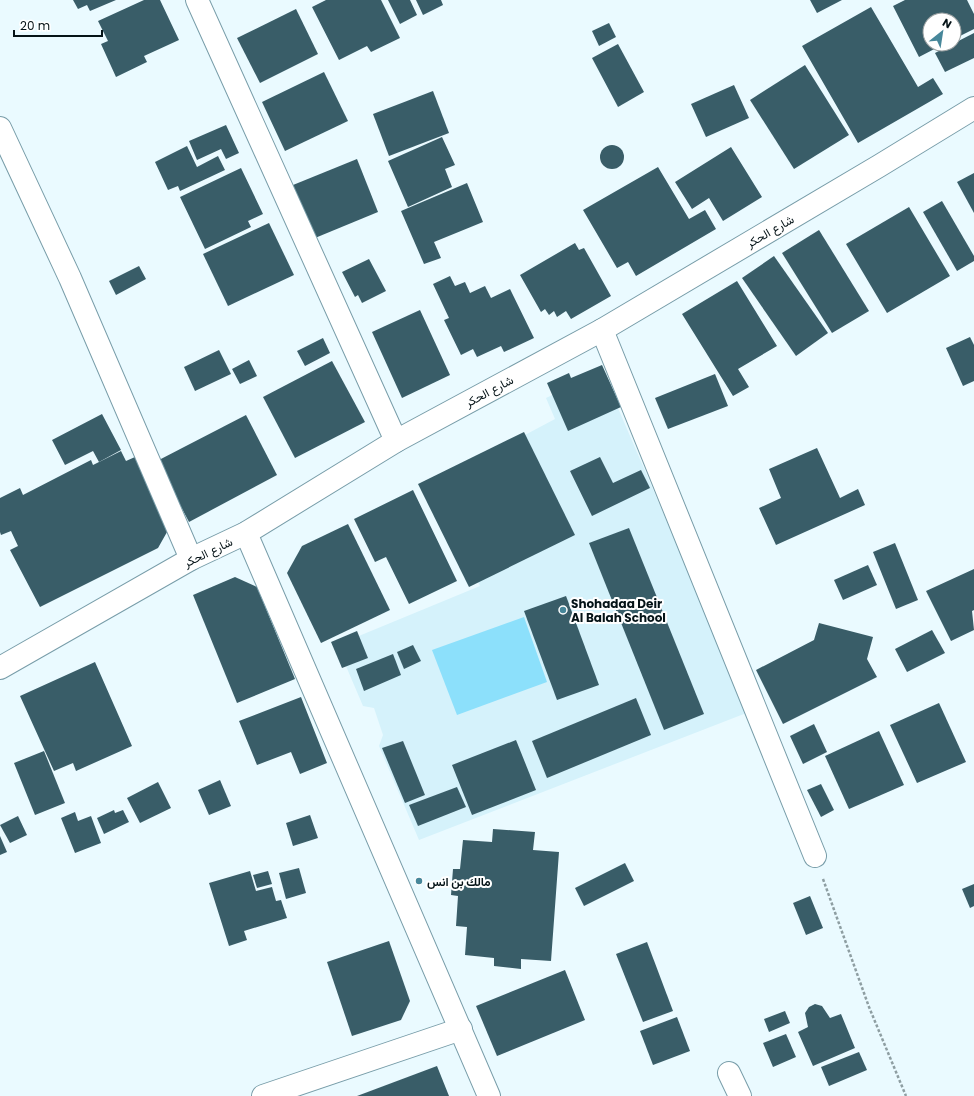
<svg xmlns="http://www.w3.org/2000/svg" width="974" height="1096" viewBox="0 0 974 1096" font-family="Poppins,Vazirmatn,sans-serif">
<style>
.built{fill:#d5f2fb}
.park{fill:#8ce0fb}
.building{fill:#395d68}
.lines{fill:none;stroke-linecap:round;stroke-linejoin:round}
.minor-casing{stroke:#789da9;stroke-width:24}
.path{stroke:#8e9ea2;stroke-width:2.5;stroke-dasharray:3 2;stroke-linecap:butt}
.minor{stroke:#fff;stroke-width:22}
.poi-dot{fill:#47879a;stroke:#fff;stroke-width:1.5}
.labels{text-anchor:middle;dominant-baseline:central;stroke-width:4;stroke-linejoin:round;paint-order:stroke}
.street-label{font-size:12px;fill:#051317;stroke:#fff}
.poi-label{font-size:12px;font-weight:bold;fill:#051317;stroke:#fff;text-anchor:start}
</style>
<rect width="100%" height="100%" fill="#eafaff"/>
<!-- built -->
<polygon class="built" points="602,371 749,712 419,840 379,746 383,735 374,708 363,706 337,645 480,586 433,484 555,419 546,398"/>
<!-- park -->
<polygon class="park" points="524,617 547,682 457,715 432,650"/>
<!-- building -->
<g class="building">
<polygon points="73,0 116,0 90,11 87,5 78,9"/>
<polygon points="144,0 160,0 179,40 144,56 147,62 116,77 101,44 108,41 98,21"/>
<polygon points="326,0 381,0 400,38 371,52 367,46 339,60 312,7"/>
<polygon points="388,0 410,0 417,15 400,24"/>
<polygon points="416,0 441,0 443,5 423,15"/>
<polygon points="810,0 842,0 817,13"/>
<polygon points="905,0 967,0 974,14 974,29 954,39 954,20 930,20 930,44 944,44 919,57 893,6"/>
<polygon points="871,7 918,87 933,78 943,94 858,143 802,46"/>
<polygon points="296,9 318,54 260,83 237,38"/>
<polygon points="609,23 616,37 599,46 592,31"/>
<polygon points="974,33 974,58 945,72 935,53"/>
<polygon points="618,44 644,92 618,107 592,58"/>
<polygon points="805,65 849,135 794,169 750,100"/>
<polygon points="324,72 348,121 285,151 262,102"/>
<polygon points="734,85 749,118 706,137 691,104"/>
<polygon points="433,91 449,133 389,156 373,114"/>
<polygon points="226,125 239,153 226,159 221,149 197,160 189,141"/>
<polygon points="442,137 455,165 445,169 452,187 408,207 388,161"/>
<circle cx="612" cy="157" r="12"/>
<polygon points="187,146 197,167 218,156 225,170 180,191 178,186 168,190 155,162"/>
<polygon points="731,147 762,197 723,221 709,198 692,209 675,182"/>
<polygon points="357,159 378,212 315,238 293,185"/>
<polygon points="658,167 689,219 705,210 716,229 636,276 628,262 617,268 583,210"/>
<polygon points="241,168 263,214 248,221 251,227 205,249 180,197"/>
<polygon points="974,173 974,213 957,182"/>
<polygon points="467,183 483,222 434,242 441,258 424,264 401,211"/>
<polygon points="942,201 974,256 974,261 957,271 923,212"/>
<polygon points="909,207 950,276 887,313 846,244"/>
<polygon points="269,223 294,275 228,306 203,254"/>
<polygon points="819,230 869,311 832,333 782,253"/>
<polygon points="575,243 579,250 584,248 611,296 571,319 566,311 557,317 554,311 549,315 545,309 541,312 520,275"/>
<polygon points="774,256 828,333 796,356 742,278"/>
<polygon points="369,259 386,291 362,303 358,295 355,297 342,272"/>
<polygon points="139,266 146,279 116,295 109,281"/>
<polygon points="450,276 455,286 465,282 470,293 485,286 491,298 510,289 534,338 504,352 501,346 477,357 473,349 461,355 444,320 449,318 433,284"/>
<polygon points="737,281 777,346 738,369 749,387 733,396 682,314"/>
<polygon points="420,310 450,375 402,398 372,332"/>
<polygon points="970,337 974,345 974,381 963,386 946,348"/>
<polygon points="323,338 330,353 305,366 297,351"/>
<polygon points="219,350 231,374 195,391 184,367"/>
<polygon points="249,360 257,376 240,384 232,369"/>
<polygon points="332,361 365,422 295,458 263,397"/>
<polygon points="602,365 621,407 568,431 547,383 569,373 571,378"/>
<polygon points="715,374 728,406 668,429 655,398"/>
<polygon points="102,414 121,450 99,462 93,451 65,465 52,440"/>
<polygon points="246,415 277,475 189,522 157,461"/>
<polygon points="524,432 575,535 469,587 418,484"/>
<polygon points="817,448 840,498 858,489 865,505 776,545 759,508 781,498 769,469"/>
<polygon points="121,451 126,461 135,457 171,525 158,548 40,607 10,550 18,546 11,531 1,535 0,532 0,498 20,488 23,495 91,460 93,465"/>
<polygon points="600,457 613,483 641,470 650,488 592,516 570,471"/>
<polygon points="413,490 457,581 409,604 386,557 375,562 354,519"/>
<polygon points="348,524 390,610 321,643 287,573 302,546"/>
<polygon points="629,528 704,714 664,730 589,543"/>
<polygon points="895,543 918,600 896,609 873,552"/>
<polygon points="868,565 877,585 843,600 834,580"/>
<polygon points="974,569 974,610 972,611 974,630 951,641 926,591"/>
<polygon points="235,577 257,587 295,679 237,703 193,595"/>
<polygon points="566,596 599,685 557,700 524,611"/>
<polygon points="819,623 873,637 867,659 877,677 783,724 756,670 814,640"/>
<polygon points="932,630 945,653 907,672 895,649"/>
<polygon points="357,631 368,658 342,668 331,642"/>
<polygon points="413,645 421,661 404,669 397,652"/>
<polygon points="393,654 401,675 364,691 356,669"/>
<polygon points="95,662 132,746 76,771 73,763 54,771 20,696"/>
<polygon points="301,697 327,763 300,774 291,752 257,765 239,721"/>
<polygon points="636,698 651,735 547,778 532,741"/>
<polygon points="939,703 966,762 917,783 890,725"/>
<polygon points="814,724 827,752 803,764 790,736"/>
<polygon points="879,731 904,785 849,809 825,756"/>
<polygon points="516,740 536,790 472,815 452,765"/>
<polygon points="403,741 425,795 405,803 382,748"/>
<polygon points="44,751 65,803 35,815 14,763"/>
<polygon points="220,780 231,806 209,815 198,790"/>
<polygon points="158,782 171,808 140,823 127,798"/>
<polygon points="821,784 834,810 821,817 807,790"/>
<polygon points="457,787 466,807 418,826 409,805"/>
<polygon points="114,810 115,813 123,810 129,822 104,834 97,818"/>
<polygon points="75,812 78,821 91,816 101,843 75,853 61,818"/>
<polygon points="310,815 318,838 293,846 286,823"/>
<polygon points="18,816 27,835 10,843 0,825"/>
<polygon points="493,829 535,832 533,850 559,852 551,961 521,959 521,969 494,966 494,958 465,955 467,927 456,926 458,896 451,895 453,869 460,869 463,840 492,842"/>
<polygon points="0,836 7,852 0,855"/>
<polygon points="625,863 634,881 584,906 575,888"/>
<polygon points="299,868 306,893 286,899 279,873"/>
<polygon points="250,871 256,891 272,887 276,901 281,900 287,918 244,931 247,940 229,946 209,883"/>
<polygon points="268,871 272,884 257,888 253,875"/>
<polygon points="974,884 974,906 970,908 962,889"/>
<polygon points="810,896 823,928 806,935 793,903"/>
<polygon points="389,941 410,1001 401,1020 352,1036 327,962"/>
<polygon points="647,942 673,1011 643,1022 616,954"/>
<polygon points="565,970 585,1020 497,1056 476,1006"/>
<polygon points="815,1004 822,1006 830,1018 841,1014 855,1048 813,1066 798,1032 808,1027 805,1013 809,1007"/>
<polygon points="785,1011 790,1023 769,1032 764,1019"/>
<polygon points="677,1017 690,1051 653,1065 640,1031"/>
<polygon points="786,1034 796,1057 773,1067 763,1043"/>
<polygon points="859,1052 867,1070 829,1086 821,1067"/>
<polygon points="437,1066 449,1096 357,1096"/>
</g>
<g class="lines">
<!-- minor casing -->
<g class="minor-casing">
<g id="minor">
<polyline points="197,0 396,441"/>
<polyline points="0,128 70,278 191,559"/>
<polyline points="602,330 815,856"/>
<polyline points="246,533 489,1096"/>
<polyline points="0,668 191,559 246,533 396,441 602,330 879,166 974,108"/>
<polyline points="729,1073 740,1096"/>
<polyline points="263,1096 461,1029"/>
</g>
</g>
<!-- path -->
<polyline class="path" points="823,879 869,1007 906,1096"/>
<!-- minor -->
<use href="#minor" class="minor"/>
</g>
<!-- markers -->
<g class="poi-dot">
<circle cx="563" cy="610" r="4"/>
<circle cx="419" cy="881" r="4"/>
</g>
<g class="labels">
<!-- street labels -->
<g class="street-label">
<text transform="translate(770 231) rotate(-30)">شارع الحكر</text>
<text transform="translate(489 391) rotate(-28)">شارع الحكر</text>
<text transform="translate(208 552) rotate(-26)">شارع الحكر</text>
</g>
<!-- poi labels -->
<g class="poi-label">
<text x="571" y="603">Shohadaa Deir<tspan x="571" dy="14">Al Balah School</tspan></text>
<text x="427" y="881">مالك بن انس</text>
</g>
</g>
<!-- north arrow -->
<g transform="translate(942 32) rotate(30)"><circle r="19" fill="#ffffff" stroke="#9ba1a2"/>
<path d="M0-3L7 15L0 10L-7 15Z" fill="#47879a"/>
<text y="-6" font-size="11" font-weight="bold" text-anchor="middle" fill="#051317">N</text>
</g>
<!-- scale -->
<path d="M14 30v6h88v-6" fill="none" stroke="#051317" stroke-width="2"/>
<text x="20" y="30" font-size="12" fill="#051317" stroke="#ffffff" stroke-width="3" paint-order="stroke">20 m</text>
</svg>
